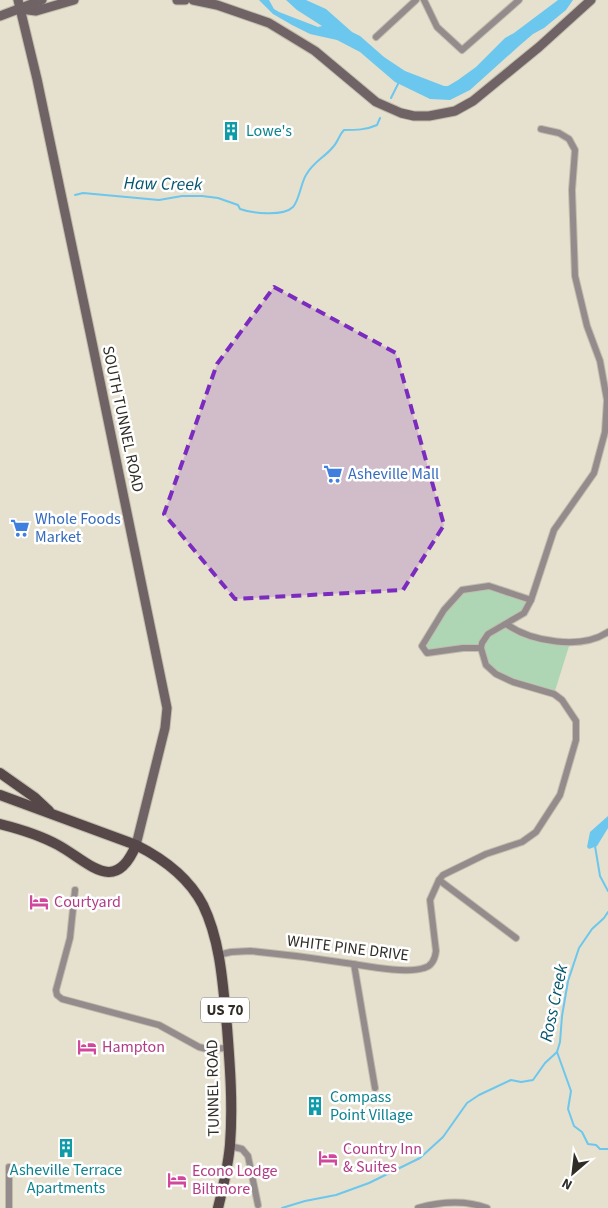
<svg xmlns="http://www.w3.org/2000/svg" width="608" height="1208" viewBox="0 0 608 1208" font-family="'Source Sans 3',sans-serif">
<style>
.green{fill:#aed6b5}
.water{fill:#6bc7ed}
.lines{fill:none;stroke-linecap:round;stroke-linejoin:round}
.stream{stroke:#6bc7ed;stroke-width:2}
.street-casing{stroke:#c1bcac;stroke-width:8}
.secondary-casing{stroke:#c1bcac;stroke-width:11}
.primary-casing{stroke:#c1bcac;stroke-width:12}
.street{stroke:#948b8c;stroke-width:6}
.secondary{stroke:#706365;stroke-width:9}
.primary{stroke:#564749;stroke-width:10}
.marked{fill:#7b2cbf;fill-opacity:0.2;stroke:#7b2cbf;stroke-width:4;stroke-dasharray:10 6;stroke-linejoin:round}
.labels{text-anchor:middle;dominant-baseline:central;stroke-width:5;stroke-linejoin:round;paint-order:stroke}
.shield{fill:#fff;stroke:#6d6c67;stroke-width:1}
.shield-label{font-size:15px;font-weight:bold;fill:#2f2d26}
.culture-label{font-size:16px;fill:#0d838f;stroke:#fff;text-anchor:start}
.street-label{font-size:16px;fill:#2f2d26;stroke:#fff}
.shop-label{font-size:16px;fill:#366cbe;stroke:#fff;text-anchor:start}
.hotel-label{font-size:16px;fill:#b23c85;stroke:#fff;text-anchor:start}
.water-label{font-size:18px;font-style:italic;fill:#05556f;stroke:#fff}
</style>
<rect width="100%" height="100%" fill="#e6e0ce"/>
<!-- green -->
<polygon class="green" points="489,586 531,600 524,613 507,624 531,636 570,643 554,694 513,682 486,665 481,648 427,653 422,646 462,590"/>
<!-- water -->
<g class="water">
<polygon points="259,0 269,0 274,9 279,12 318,27 322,26 297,10 286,0 306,0 326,9 352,32 360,36 384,57 405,71 444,86 448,86 458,80 476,67 505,38 514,33 558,0 573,0 566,10 544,28 533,34 519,46 470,90 450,100 430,99 395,82 360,52 337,40 310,34 292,25 273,14"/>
<polygon points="608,816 608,828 597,846 589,849 587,847 590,832"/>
</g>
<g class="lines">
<!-- stream -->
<g class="stream">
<polyline points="391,98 399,82"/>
<path d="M 75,195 L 83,193 L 159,200 L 182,196 L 202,196 L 218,198 L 238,205 L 240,209 C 251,213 283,217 293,207 C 299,201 301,183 306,175 C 314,161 324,158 333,147 C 338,142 339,135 344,130 C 356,130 366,130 377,125 L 380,118"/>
<polyline points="595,846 600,876 608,891"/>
<polyline points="557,1052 571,1091 568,1109 574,1126 582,1132 588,1144 596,1145 600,1149 608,1149"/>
<polyline points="282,1208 305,1201 336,1195 369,1183 420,1158 443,1137 467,1103 479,1095 511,1080 521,1082 533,1080 545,1063 557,1052 560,1042 562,1016 568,981 579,948 592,929 604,918 608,912"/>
</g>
<!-- street casing -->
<g class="street-casing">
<g id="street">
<polyline points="424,0 437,27 462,50 519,0"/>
<polyline points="376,37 416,0"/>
<path d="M 506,624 C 532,642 581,650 608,632"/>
<polyline points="481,648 463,648 427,653 422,646 444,610 462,590 489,586 531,600"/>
<polyline points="439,880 516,938"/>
<polyline points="75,890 70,938 56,990 57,995 62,999 159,1025 199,1047 207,1049 228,1048"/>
<path d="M 218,955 L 231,952 L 250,951 C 282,954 314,958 346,963 C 366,966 406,974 424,968 C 432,966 435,959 436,951 L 430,900 L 439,880 L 443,875 L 486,854 L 522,842 L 536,832 L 560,795 L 576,740 L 576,721 L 562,700 L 554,694 L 513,682 L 496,674 L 486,665 L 481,648 L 482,643 L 488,634 L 524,613 L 531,600 L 554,530 L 594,473 L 605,432 L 607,400 L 600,361 L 587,326 L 575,276 L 572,190 L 575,150 L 569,139 L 559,133 L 541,129"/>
<polyline points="354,964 375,1088"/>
<polyline points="230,1146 242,1149 248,1156 258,1205"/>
<polyline points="9,1208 9,1167"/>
<path d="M 418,1208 C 440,1202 465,1200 487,1208"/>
</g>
</g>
<!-- secondary casing -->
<g class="secondary-casing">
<g id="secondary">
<polyline points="18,0 37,79 92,342 167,708 165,728 136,845"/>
<polyline points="177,0 185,0"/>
<polyline points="193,0 217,5 269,23 315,51 376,102 401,113 414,116 429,116 455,111 473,101 539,47 591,0"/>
<polyline points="20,9 36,11 74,0"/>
<polyline points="0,16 42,0"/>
</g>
</g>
<!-- primary casing -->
<g class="primary-casing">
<g id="primary">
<polyline points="0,773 34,797 49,811"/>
<path d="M 0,795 L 136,845 C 162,858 189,878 203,905 C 221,942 223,987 227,1027 C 230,1066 233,1105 230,1145 C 228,1166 223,1188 218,1208"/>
<path d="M 0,824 C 20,829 40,835 58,845 C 89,862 115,896 136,845"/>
</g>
</g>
<!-- street -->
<use href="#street" class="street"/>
<!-- secondary -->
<use href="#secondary" class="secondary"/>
<!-- primary -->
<use href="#primary" class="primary"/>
</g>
<!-- marked area -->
<path class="marked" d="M 274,287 L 396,353 L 444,525 L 403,590 L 235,599 L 164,514 L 217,364 Z"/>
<!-- icons -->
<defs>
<g id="building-bare" transform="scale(1.5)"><path d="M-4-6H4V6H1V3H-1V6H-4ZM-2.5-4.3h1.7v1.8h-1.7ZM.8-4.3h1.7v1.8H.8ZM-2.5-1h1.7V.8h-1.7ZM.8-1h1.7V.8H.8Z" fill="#0f9aa8" stroke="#fff" stroke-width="2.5" paint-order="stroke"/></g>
<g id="supermarket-bare" transform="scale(1.5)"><path d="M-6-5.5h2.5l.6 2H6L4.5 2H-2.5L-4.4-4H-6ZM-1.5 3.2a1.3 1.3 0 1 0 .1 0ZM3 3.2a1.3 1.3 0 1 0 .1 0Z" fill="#3f7fe0" stroke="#fff" stroke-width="2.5" paint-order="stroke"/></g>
<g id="hotel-bare" transform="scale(1.5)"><path d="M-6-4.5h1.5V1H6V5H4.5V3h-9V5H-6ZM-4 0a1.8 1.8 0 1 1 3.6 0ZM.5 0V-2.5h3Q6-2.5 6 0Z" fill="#d1479c" stroke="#fff" stroke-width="2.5" paint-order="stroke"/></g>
</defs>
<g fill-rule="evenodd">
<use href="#building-bare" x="231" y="131"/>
<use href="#supermarket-bare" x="333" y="474"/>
<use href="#supermarket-bare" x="20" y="528"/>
<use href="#hotel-bare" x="39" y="902"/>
<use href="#hotel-bare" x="87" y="1047"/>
<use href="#building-bare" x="315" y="1106"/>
<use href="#building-bare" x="66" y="1148"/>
<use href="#hotel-bare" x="328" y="1158"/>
<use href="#hotel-bare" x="177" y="1180"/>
</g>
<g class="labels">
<!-- shield labels -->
<rect class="shield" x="201" y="997.5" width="48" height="25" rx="4"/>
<g class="shield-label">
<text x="225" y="1010">US 70</text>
</g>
<!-- culture labels -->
<g class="culture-label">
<text x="246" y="131">Lowe's</text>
<text x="330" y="1097">Compass<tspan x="330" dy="18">Point Village</tspan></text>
<text x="66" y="1170" text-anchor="middle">Asheville Terrace<tspan x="66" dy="18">Apartments</tspan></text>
</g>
<!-- street labels -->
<g class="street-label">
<text transform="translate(123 419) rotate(78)">SOUTH TUNNEL ROAD</text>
<text transform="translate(348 948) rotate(7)">WHITE PINE DRIVE</text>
<text transform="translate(213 1088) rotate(-91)">TUNNEL ROAD</text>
</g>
<!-- shop labels -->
<g class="shop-label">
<text x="348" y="474">Asheville Mall</text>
<text x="35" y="519">Whole Foods<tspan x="35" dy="18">Market</tspan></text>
</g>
<!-- hotel labels -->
<g class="hotel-label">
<text x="54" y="902">Courtyard</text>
<text x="102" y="1047">Hampton</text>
<text x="343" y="1149">Country Inn<tspan x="343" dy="18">&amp; Suites</tspan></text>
<text x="192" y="1171">Econo Lodge<tspan x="192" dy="18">Biltmore</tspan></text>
</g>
<!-- water labels -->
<g class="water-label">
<text transform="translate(163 184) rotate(1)">Haw Creek</text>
<text transform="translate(554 1003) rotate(-78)">Ross Creek</text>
</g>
</g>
<!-- north arrow -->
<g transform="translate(573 1173) rotate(208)" stroke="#ffffff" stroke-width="4" paint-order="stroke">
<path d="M0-4L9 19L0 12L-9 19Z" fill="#2f2d26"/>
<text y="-8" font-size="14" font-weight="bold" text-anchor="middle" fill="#2f2d26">N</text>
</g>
</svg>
